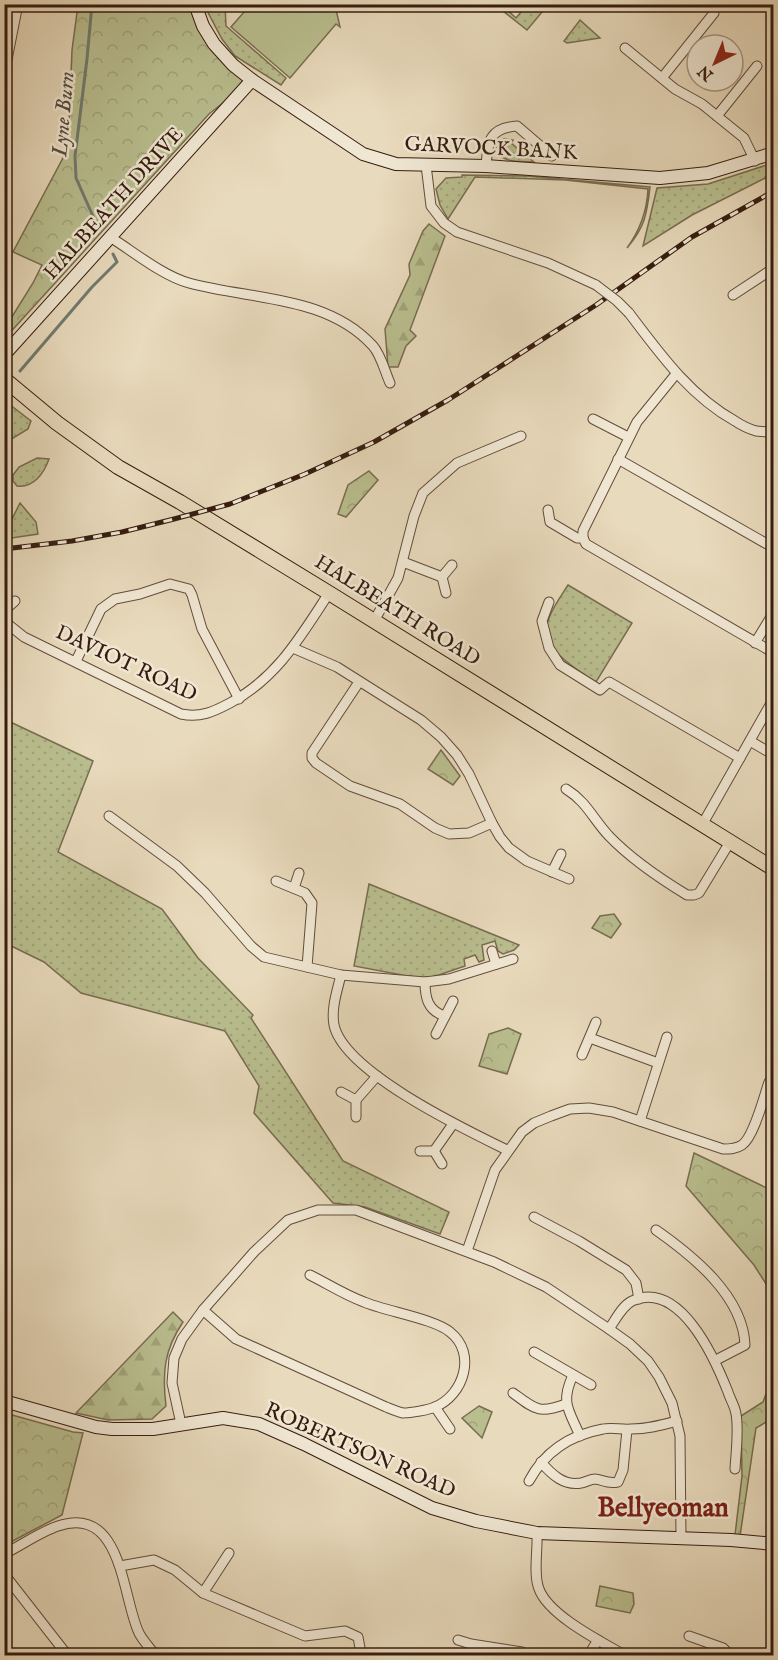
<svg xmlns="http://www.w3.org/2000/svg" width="778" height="1660" viewBox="0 0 778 1660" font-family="'IM FELL English',serif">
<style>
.grass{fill:url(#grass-dots);stroke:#786d50;stroke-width:1.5}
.forest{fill:url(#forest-firs);stroke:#786d50;stroke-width:1.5}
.park{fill:url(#park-crowns);stroke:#786d50;stroke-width:1.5}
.garden{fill:#b9be8f;stroke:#786d50;stroke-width:1.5}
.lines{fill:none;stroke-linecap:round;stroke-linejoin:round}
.stream{stroke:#707b70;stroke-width:3}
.street-casing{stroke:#624c3b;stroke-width:11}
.secondary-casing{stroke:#361c10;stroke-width:14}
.primary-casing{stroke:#361c10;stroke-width:16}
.street{stroke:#f0e7d3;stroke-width:9}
.secondary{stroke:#f0e7d3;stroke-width:12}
.primary{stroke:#e8dabc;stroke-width:14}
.rail-casing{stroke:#361c10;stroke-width:5}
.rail{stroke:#f0e7d3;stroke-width:3;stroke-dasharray:9;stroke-linecap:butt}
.street-bridge-casing{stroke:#624c3b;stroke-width:11;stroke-linecap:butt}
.street-bridge{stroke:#f0e7d3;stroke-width:9}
.labels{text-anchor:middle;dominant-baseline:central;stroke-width:5;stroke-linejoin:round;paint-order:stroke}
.street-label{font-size:21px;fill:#361c10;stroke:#f0e7d3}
.water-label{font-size:22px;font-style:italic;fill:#534c40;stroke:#f0e7d3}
.district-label{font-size:27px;font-weight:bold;fill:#7a1f14;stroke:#f0e7d3}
</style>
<defs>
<pattern id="grass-dots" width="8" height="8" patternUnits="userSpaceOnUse" patternTransform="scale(1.5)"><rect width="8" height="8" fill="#b9be8f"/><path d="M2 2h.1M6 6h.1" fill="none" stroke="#a0a37a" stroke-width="1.8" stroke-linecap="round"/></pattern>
<pattern id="forest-firs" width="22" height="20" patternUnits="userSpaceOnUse" patternTransform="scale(1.5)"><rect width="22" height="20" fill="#b9be8f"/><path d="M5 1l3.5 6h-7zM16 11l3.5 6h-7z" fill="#a0a37a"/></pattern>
<pattern id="park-crowns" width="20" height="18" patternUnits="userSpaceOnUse" patternTransform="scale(1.5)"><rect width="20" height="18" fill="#b9be8f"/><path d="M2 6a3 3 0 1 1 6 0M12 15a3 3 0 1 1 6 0" fill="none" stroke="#a0a37a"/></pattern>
</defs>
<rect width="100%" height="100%" fill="#e8dabc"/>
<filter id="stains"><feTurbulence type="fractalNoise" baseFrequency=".00333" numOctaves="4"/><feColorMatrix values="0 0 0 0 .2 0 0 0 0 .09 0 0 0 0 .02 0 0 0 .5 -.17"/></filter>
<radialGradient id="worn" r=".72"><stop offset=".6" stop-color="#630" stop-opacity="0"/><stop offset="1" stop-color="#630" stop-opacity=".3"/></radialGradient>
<!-- grass -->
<g class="grass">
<polygon points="204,5 225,5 226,26 286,78 281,85 235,56 222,39"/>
<polygon points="527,5 548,5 527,30 503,11 505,8 516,18"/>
<polygon points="580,20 600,38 567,43 564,41"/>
<path d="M 504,139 L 513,140 L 511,143 L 534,162 C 521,161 501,164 496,149 L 500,141 Z"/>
<polygon points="773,163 773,174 692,215 643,246 657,188 708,184"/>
<path d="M 462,175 L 528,176 L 650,187 C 647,214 645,227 627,248 C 640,230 647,211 648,189 L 565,180 L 475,177 L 448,219 L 440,205 L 436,189 L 446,178 L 462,177 Z"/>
<polygon points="5,401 31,421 28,429 5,443"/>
<path d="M 37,458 L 49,459 C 44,473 34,488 17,486 L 13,481 L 13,475 L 19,467 Z"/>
<polygon points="20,503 36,522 38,534 5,539 5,521 10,523"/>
<path d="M 568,585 L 632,623 L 596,682 C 576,669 537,648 549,618 C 553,607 561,596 568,585 Z"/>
<polygon points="4,719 93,761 58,852 162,909 198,958 253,1015 251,1018 343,1161 449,1212 440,1234 365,1207 333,1203 254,1113 259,1086 225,1031 81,993 44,962 5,943"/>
<polygon points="369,884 519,945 514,950 503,954 498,951 495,941 482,945 484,960 479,962 475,955 464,959 465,966 433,977 418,978 354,966"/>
</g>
<!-- forest -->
<g class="forest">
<polygon points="429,224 445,236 410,330 416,336 406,346 398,367 388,367 385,329 410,275 409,264 423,231"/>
<path d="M 173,1312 L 183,1322 C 164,1350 162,1373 166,1406 L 152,1419 L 108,1420 L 76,1413 Z"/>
</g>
<!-- park -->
<g class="park">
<polygon points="78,5 195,5 203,26 252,80 209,114 5,338 5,328 33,283 42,265 13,252 64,156 69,122 72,50"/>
<polygon points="369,471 378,480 346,517 338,514 348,485"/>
<polygon points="441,750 460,776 453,785 428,769"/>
<polygon points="614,914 621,924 611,938 592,928 600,916"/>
<polygon points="508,1028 521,1034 507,1074 479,1066 489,1034"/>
<polygon points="694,1153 773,1191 773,1295 754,1265 686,1186"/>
<polygon points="773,1375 773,1418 756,1428 740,1536 735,1535 742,1476 741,1416 763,1402"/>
<polygon points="479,1406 492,1412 482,1438 462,1418"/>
<polygon points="5,1413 73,1432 83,1433 62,1515 5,1545"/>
<polygon points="600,1586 633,1593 634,1604 630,1613 596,1606"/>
</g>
<!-- garden -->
<polygon class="garden" points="251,4 335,5 340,27 336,24 290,78 231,27"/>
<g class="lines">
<!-- stream -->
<g class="stream">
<polyline points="92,4 87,59 75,156 76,178 96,223"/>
<polyline points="20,371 92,287 117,262 113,254"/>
</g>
<!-- street casing -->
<g class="street-casing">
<g id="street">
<polyline points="509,6 510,4"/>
<polyline points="625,48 675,89 702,104 744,138 755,161"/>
<polyline points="4,75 18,4"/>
<polyline points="662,78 714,13"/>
<polyline points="717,116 757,66"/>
<polyline points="426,165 431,206 444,223 457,232 548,263 596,285"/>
<path d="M 486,166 C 488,141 489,128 517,126 L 552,156"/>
<path d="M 110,237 C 134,252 163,276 189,283 C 251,300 327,295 373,346 C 381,355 385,372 390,383"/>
<polyline points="733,295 774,268"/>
<path d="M 629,313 C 660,354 690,396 735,421 C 741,425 749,429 756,431 C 762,432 767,431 774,434"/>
<polyline points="593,419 628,437"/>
<polyline points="618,459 774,548"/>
<polyline points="548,510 550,522 577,538 583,538 586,544 774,653"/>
<polyline points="583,538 583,531 637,422 676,374"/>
<polyline points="403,562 442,577 452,565"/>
<polyline points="442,577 446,593"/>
<polyline points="549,602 542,621 549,648 560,665 600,690 609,682 740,758"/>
<polyline points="4,611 15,601"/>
<path d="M 4,621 L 24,637 L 181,714 C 200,718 213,712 230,703 C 277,678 301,636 329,593"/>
<polyline points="374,621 398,578 414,516 423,493 457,463 521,436"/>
<polyline points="755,643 774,612"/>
<polyline points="293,648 337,667 421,720 441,737 457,755 469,774 492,823 500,837 509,848 527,861 569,879"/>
<polyline points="76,661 101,609 115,599 140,594 170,584 189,589 192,595 202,629 239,699"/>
<polyline points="359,682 312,753 312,758 316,763 350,786 400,804 435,828 449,834 469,833 492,823"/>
<polyline points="750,741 774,755"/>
<path d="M 566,789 C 587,802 593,819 609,836 C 632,860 659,878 687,895 L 694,895 L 699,893 L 730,842"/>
<polyline points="109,816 177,866 205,893 251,946 264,957 341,975 425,982 449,979 513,959"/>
<polyline points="702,825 774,698"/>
<polyline points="552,872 561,854"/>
<polyline points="276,881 305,893 312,903 307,967"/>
<polyline points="294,888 299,873"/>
<polyline points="492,951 496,964"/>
<path d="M 341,975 C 337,991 331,1009 334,1025 C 344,1072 466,1130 507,1150"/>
<path d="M 425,982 C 425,998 428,1011 445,1016"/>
<polyline points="436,1034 453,1001"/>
<polyline points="590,1038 658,1063"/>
<polyline points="582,1055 596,1022"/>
<polyline points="341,1092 356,1100 356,1117"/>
<polyline points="356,1100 377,1076"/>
<polyline points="640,1121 667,1037"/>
<polyline points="420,1151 434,1151 442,1164"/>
<polyline points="434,1151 453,1124"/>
<polyline points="534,1217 579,1241 626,1270 636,1283 639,1299"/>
<path d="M 656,1230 C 693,1256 743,1296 745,1345 L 716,1360"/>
<path d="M 467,1251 L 495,1170 L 522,1132 L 534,1123 L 551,1116 L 570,1109 L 589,1108 L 613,1112 L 723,1149 C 730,1149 736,1149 742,1145 C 754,1137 764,1096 769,1082"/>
<path d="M 203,1310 L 236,1339 L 386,1407 C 391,1409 398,1412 403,1413 C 411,1413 428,1410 435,1407 C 464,1395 477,1353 450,1332 C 435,1319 385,1311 364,1302 C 345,1295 328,1284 310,1275"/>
<path d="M 609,1329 C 616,1319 622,1306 632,1301 C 680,1279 715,1359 728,1392 C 730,1399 735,1406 736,1414 C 739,1430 736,1451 735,1469"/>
<polyline points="534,1352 591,1385"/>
<path d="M 573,1375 C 560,1403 569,1410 580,1436"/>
<path d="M 513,1393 C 536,1410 539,1414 566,1404"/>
<polyline points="435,1407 450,1429"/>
<polyline points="181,1424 172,1383 174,1358 182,1339 203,1310 254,1252 288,1220 318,1210 356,1210 494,1262 546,1287 609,1329 630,1344 648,1361 659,1377 672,1403 680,1436 681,1538"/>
<path d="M 541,1462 C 552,1475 564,1486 581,1483 C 586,1482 591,1479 595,1479 C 604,1480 606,1484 618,1482 L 623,1470 L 627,1430"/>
<path d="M 529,1481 C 545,1451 570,1435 603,1429 C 612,1427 622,1430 631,1429 C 648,1429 662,1425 677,1421"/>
<path d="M 537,1533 C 538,1549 533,1575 539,1589 C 549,1616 602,1642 626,1656"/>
<path d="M 4,1554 C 22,1545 40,1532 58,1526 C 123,1504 122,1598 139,1633 C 143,1641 151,1649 156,1656"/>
<polyline points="120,1566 154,1560 175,1570 203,1593 305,1636 345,1631 358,1637 360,1648 358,1656"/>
<polyline points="4,1574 68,1656"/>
<polyline points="203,1593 229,1553"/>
<polyline points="689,1636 723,1648 731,1656"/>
<polyline points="458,1640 471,1644 522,1652 526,1656"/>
<polyline points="588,1656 598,1640"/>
</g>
</g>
<!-- secondary casing -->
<g class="secondary-casing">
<g id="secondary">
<polyline points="195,4 203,26 214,44 233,65 252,80 363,154 396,164 486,166 660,178 708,173 774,153"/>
<polyline points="4,355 252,80"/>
<polyline points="4,1401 96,1427 112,1429 153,1429 223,1418 259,1424 304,1444 432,1508 476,1521 537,1533 731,1540 774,1544"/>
</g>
</g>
<!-- primary casing -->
<g class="primary-casing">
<polyline id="primary" points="4,379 57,423 118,467 180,502 329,593 774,869"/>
</g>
<!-- street -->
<use href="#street" class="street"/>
<!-- secondary -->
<use href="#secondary" class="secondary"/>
<!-- primary -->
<use href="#primary" class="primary"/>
<!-- rail casing -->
<g class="rail-casing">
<polyline id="rail" points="4,549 72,541 122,532 174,519 230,504 305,474 374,442 448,400 596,305 692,237 774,191"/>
</g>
<!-- rail -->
<use href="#rail" class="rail"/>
<!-- street-bridge casing -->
<g class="street-bridge-casing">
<polyline id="street-bridge" points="596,285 617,301 629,313"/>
</g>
<!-- street-bridge -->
<use href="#street-bridge" class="street-bridge"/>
</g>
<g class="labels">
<!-- street labels -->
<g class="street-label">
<text transform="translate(491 149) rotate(3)">GARVOCK BANK</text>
<text transform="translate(114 204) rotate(-48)">HALBEATH DRIVE</text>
<text transform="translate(397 611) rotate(32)">HALBEATH ROAD</text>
<text transform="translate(126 664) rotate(25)">DAVIOT ROAD</text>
<text transform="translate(360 1451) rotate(24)">ROBERTSON ROAD</text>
</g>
<!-- water labels -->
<g class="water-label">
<text transform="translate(64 114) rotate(-85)">Lyne Burn</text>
</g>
<!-- district labels -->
<g class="district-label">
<text x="663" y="1509">Bellyeoman</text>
</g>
</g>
<!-- margin -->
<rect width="778" height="1660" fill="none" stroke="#e8dabc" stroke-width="24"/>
<rect x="6" y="6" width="766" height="1648" fill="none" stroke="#361c10" stroke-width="3"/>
<rect x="12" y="12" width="754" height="1636" fill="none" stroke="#361c10" stroke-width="1.5"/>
<!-- north arrow -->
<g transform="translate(715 63) rotate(223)"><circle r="28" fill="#f0e7d3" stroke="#a69685" stroke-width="1.5"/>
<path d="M0-4.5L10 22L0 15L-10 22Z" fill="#8f2418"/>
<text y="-9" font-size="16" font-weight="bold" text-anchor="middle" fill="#361c10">N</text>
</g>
<rect width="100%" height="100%" filter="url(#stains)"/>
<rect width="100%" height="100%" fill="url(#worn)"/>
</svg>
